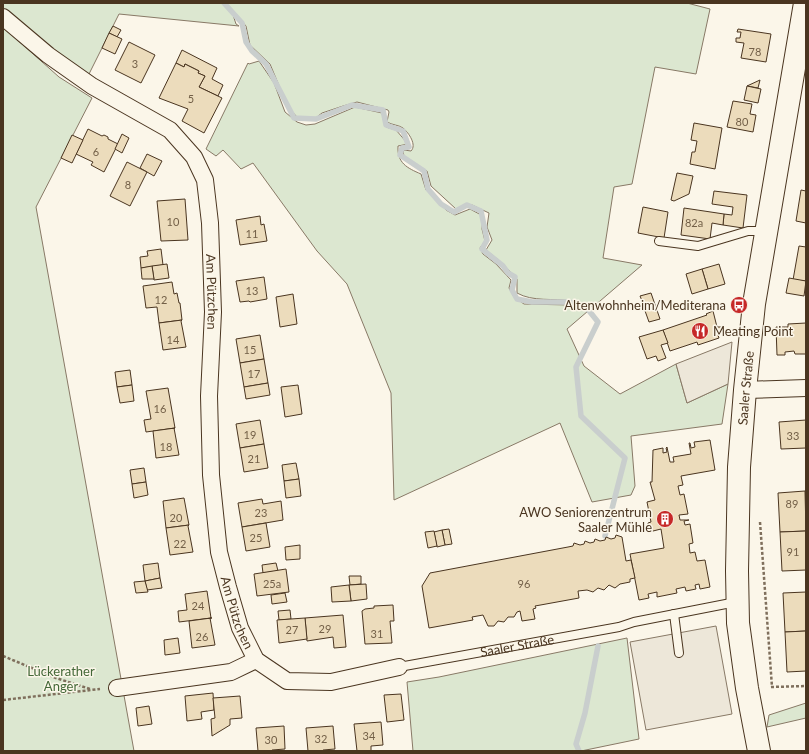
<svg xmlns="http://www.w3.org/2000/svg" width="809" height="754" viewBox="0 0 809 754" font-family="Lato,sans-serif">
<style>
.green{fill:#dce7d0;stroke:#887966}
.parking{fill:#ede7d9;stroke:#887966}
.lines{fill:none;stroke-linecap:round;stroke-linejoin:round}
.stream{stroke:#c9cecd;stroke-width:5.5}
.building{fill:#ecdcbc;stroke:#4a3520}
.lane-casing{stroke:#4a3520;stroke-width:10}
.street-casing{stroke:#4a3520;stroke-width:18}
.secondary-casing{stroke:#4a3520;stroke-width:24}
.path{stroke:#7f6f5c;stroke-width:2.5;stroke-dasharray:3 2;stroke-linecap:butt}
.lane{stroke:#fbf6e9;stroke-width:8}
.street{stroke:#fbf6e9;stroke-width:16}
.secondary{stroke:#fbf6e9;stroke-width:22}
.labels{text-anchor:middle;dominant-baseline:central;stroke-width:3;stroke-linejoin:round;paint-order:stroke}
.number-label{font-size:11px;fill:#725f47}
.street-label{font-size:13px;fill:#4a3520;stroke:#fbf6e9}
.poi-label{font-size:13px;fill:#4a3520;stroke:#fbf6e9;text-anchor:end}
.park-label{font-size:13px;fill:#436837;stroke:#fbf6e9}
</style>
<rect width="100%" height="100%" fill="#fbf6e9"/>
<!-- green -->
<g class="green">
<polygon points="3,3 221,3 233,15 236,24 239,26 119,14 88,76 68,63 3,9"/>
<path d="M 226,3 L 687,3 L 710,9 L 696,74 L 655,67 L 632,184 L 614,187 L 603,258 L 642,265 L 593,307 C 586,305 578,302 571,301 C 553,298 533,302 517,293 L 517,279 L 501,262 L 486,250 L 492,240 L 487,227 L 489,213 L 472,205 L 456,209 L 431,186 L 427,171 L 406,160 L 403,153 L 404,150 L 411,151 C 417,145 409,133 403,128 C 399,125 392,125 387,122 L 389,112 L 388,110 L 357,102 L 343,106 L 322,113 L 313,120 L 306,120 L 297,117 L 288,107 L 270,64 L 250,45 L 246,26 Z"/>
<polygon points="3,27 59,77 92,98 36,207 134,751 3,751"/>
<path d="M 259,61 L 274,83 L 285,112 L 297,122 L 306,125 L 315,124 L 355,107 L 382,113 L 384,123 L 386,127 L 396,130 L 408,144 L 398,146 C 397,163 407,168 421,174 L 426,190 L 446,210 L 455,215 L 470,209 L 483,216 L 482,229 L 485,241 L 480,248 L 483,254 L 496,264 L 511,280 L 509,288 L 514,297 L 524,304 L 570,305 L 588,311 L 567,329 L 584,366 L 620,394 L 676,364 L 687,403 L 728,384 L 722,424 L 631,436 L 635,486 L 631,495 L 592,502 L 560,423 L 394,500 L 391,393 L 347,284 L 317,251 L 253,163 L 241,169 L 223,150 L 216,156 L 206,149 L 248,63 L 249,64 Z"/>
<polygon points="627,638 639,739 581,751 413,751 407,682 439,677"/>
<polygon points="806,703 806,718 767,727 769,715"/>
</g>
<!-- parking -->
<g class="parking">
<polygon points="732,342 728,384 687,403 676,364"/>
<polygon points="716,626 732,714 646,730 630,642"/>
</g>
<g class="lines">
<!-- stream -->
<g class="stream">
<polyline points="224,3 242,23 246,42 252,51 266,64 294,118 316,119 352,105 383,110 386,125 403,131 409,147 402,148 400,155 424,171 428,189 441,204 454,212 467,205 481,211 487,240 482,249 503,266 508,273 515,277 512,290 517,299 532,302 569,302 586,307 598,322 576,367 581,416 625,458 605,536"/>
<polyline points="579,751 576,744 585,713 598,646"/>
</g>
</g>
<!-- building -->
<g class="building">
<polygon points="113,26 121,30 117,37 109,33"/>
<polygon points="738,29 771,34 766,62 741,58 744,43 736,42 736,38 740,38 741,32 737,32"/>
<polygon points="109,33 122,39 115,54 102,48"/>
<polygon points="129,42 155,55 141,83 115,70"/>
<polygon points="182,50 217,68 212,79 223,85 218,96 199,87 205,76 198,73 199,71 185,64 184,67 176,63"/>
<polygon points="176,63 184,67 185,64 199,71 198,73 205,76 199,87 222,98 204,133 182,121 188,109 159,98"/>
<polygon points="760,80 758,88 747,86"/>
<polygon points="747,86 761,89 758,103 744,100"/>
<polygon points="733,101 752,104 750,114 756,115 753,132 727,127"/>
<polygon points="694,123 722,128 715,169 690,164 692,152 695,152 697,141 691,140"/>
<polygon points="88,129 102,136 104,135 108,137 108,139 118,144 104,172 91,165 93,162 76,154"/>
<polygon points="122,134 129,138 122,153 115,149"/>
<polygon points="72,135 83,140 72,163 61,158"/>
<polygon points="147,154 162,161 154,176 140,168"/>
<polygon points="127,162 147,172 130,206 110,196"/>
<polygon points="677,173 693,176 689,194 674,201 671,200"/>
<polygon points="801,190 806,191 806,223 796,221"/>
<polygon points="714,191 747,195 743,228 723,225 724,214 732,215 733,207 712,204"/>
<polygon points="185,199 188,240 161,241 157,201"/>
<polygon points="643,207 668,212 664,238 638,233"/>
<polygon points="684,208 724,214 723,225 712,223 710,239 681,235"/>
<polygon points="260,216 261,225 264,224 267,241 240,245 236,220"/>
<polygon points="799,246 806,247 806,281 793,280"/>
<polygon points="161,249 163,265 141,268 140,257 148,256 147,251"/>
<polygon points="167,264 169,278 154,280 152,266"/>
<polygon points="719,264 725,284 708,289 702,269"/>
<polygon points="152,266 154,279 142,279 141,268"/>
<polygon points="702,269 708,289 692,294 686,274"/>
<polygon points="264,277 267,299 250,302 249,301 240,302 236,281"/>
<polygon points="789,278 806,281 804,296 786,293"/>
<polygon points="172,282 174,294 177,293 179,303 180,303 182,320 159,323 157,307 146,308 143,286"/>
<polygon points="651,293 660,319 649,322 644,308 641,310 639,304 643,303 640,296"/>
<polygon points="293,294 297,324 280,327 276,297"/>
<polygon points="713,311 717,327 722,327 723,331 718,335 719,338 698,345 697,342 670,351 663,330 707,315 706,314"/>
<polygon points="182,320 181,321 186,347 163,350 159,323"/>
<polygon points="806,323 806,354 795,354 794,351 785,352 785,355 777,355 776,327 788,327 788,324"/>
<polygon points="663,330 668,343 661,345 666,358 658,361 656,356 647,359 639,337"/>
<polygon points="260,335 264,359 240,363 236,339"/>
<polygon points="264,359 268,383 244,387 240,363"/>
<polygon points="130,370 132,385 117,387 115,372"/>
<polygon points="268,383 270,395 246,399 244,387"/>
<polygon points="132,385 134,401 120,403 117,387"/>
<polygon points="298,385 302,414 285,417 281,387"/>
<polygon points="168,388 175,428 146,432 144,420 151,419 146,391"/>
<polygon points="260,420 264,444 240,448 236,424"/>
<polygon points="806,420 806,448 781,449 779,422"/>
<polygon points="174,428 179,455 156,458 153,431 175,428"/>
<polygon points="710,440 715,470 681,476 683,485 678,486 680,495 684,494 688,514 679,515 680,520 689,520 684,521 685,525 690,524 693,543 689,544 690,553 695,552 697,561 705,560 710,587 700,589 699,584 695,585 696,589 686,591 685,587 676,589 677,593 657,597 657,592 648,594 649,598 639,600 630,554 664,548 661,529 649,532 648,523 651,522 647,502 655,500 650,482 652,482 653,450 663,448 663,453 667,452 666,448 667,447 670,462 674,462 673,457 691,454 689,443 690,443 691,448 695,447 694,442"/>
<polygon points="264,444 268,468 244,472 240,448"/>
<polygon points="296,463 299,479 284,481 282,465"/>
<polygon points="144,468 146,482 132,484 130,470"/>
<polygon points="299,479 301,496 286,498 284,481"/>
<polygon points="146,482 148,495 134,498 132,484"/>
<polygon points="805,491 806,531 780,532 778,493"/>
<polygon points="184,498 189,525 166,528 163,501"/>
<polygon points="262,499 263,504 281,501 283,520 242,527 238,503"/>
<polygon points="266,523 270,547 246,551 242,527"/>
<polygon points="189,525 188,526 193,552 170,555 166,528"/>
<polygon points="449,529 452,544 445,545 442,530"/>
<polygon points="442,530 445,545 437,547 434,532"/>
<polygon points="434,531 437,546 428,548 425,532"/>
<polygon points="806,531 806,570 782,571 780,532"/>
<polygon points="616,535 622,537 626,561 631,560 635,578 630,579 630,582 620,584 615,588 609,585 604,590 598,588 593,592 587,590 578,591 579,598 535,606 536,608 533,609 535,619 522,621 520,611 517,612 514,617 508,617 504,622 498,621 494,626 488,626 483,615 472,617 473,620 429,628 422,586 430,573 568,547 573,546 574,543 580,545 584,544 585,541 590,543 594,542 595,539 600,541 605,540 606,537 611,539 615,538"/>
<polygon points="300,545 300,559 286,560 285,547"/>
<polygon points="158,563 160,578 145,581 143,565"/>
<polygon points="276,563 278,571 263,573 262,565"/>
<polygon points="286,569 289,592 257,596 254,574"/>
<polygon points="349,576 361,576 361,584 350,585"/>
<polygon points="160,578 162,588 147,590 145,581"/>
<polygon points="145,581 148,592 136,593 134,582"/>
<polygon points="366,584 367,599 351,601 349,585"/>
<polygon points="349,585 351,601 332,602 331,587"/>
<polygon points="207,591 211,618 179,622 178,611 187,610 185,594"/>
<polygon points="806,592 806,631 785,632 783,593"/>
<polygon points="285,593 287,602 272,604 271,595"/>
<polygon points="393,605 394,621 390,621 392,643 365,644 362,611 365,609 374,608 374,606"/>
<polygon points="290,610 291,619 279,620 278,611"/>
<polygon points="343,615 346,647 334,648 333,637 307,641 305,618"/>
<polygon points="210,618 215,645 192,648 189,621 211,618 212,618"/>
<polygon points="305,618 307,639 279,643 277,620"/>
<polygon points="806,631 806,671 787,672 785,632"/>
<polygon points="178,638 180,653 165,655 164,640"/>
<polygon points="213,693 214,710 201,712 202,719 187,721 185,696"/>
<polygon points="401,694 404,720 387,722 384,695"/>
<polygon points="240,696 242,718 230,719 230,725 212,736 211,719 215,718 213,698"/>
<polygon points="149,706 152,724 138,726 136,708"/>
<polygon points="381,722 383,745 371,746 371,751 357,751 354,724"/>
<polygon points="284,726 285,749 272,750 272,751 258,751 256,728"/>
<polygon points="333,726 335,749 323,750 323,751 308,751 306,728"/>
</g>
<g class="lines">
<!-- lane casing -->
<g class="lane-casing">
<g id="lane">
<polyline points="659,241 698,246 748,231 766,231"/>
<polyline points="674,614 679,653"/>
<path id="s1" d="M 399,667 L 619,627 L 634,622 L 736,602"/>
</g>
</g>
<!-- street casing -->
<g class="street-casing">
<g id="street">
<path id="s2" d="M 3,17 L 48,55 L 92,86 L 170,130 L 194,157 L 205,180 L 210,223 L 213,312 L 209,396 L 211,475 L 219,552 L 228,587 L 240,628 L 256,660 L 287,681 L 331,682 L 399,667"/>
<polyline points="745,390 806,388"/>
<polyline points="117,688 231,672 256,660"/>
</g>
</g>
<!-- secondary casing -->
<g class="secondary-casing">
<g id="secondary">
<path id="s3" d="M 759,751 L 747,688 L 738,623 L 737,571 L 739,467 L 745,390 L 754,304 L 805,3"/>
</g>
</g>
<!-- path -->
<g class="path">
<polyline points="760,522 772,687"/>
<polyline points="3,656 56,678 90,689"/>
<polyline points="771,687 806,686"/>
<polyline points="3,700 100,689"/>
</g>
<!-- lane -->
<use href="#lane" class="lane"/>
<!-- street -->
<use href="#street" class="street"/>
<!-- secondary -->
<use href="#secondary" class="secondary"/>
</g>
<!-- icons -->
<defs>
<g id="bus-disc" transform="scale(0.9)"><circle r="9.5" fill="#c62828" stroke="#fbf6e9"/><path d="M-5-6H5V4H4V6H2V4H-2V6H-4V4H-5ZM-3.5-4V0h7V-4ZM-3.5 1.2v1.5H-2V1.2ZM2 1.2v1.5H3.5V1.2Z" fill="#fff"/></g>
<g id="restaurant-disc" transform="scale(0.9)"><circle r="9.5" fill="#c62828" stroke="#fbf6e9"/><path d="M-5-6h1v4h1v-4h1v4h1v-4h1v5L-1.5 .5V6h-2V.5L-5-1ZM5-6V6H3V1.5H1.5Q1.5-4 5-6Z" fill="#fff"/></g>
<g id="building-disc" transform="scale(0.9)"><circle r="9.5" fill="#c62828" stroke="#fbf6e9"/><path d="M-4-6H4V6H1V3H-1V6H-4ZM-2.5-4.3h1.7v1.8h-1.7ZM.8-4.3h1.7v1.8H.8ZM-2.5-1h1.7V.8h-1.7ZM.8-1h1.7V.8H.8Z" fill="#fff"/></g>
</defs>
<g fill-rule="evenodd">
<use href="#bus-disc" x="739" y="305"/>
<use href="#restaurant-disc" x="700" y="331"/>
<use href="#building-disc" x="665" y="519"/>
</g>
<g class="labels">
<!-- number labels -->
<g class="number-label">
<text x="755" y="51">78</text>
<text x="135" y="63">3</text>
<text x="191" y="98">5</text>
<text x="742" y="121">80</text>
<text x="96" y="151">6</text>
<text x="128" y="184">8</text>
<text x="173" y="221">10</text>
<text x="694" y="222">82a</text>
<text x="252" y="233">11</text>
<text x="252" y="290">13</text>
<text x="161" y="299">12</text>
<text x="173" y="339">14</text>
<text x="250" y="349">15</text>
<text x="254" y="373">17</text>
<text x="160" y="408">16</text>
<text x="250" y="434">19</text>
<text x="793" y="435">33</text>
<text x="166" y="446">18</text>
<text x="254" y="458">21</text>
<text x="792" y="503">89</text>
<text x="261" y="512">23</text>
<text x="176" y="517">20</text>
<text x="256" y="537">25</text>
<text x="180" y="543">22</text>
<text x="793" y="551">91</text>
<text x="272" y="583">25a</text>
<text x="524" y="583">96</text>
<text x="198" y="605">24</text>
<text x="325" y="628">29</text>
<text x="292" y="629">27</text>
<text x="377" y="633">31</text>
<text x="202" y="636">26</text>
<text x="369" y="735">34</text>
<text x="321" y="738">32</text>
<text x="271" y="739">30</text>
</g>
<!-- street labels -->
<g class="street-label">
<text stroke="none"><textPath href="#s2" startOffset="376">Am Pützchen</textPath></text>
<text stroke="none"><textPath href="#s3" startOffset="365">Saaler Straße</textPath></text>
<text stroke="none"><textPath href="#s2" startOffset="700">Am Pützchen</textPath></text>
<text stroke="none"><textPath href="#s1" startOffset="120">Saaler Straße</textPath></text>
</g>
<!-- poi labels -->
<g class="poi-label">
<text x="726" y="305">Altenwohnheim/Mediterana</text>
<text x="713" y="331" text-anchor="start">Meating Point</text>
<text x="652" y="512">AWO Seniorenzentrum<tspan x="652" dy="15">Saaler Mühle</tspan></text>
</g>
<!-- park labels -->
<g class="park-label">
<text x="61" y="671">Lückerather<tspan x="61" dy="15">Anger</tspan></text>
</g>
</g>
<!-- border -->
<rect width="809" height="754" fill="none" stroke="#4a3520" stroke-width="8"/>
</svg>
